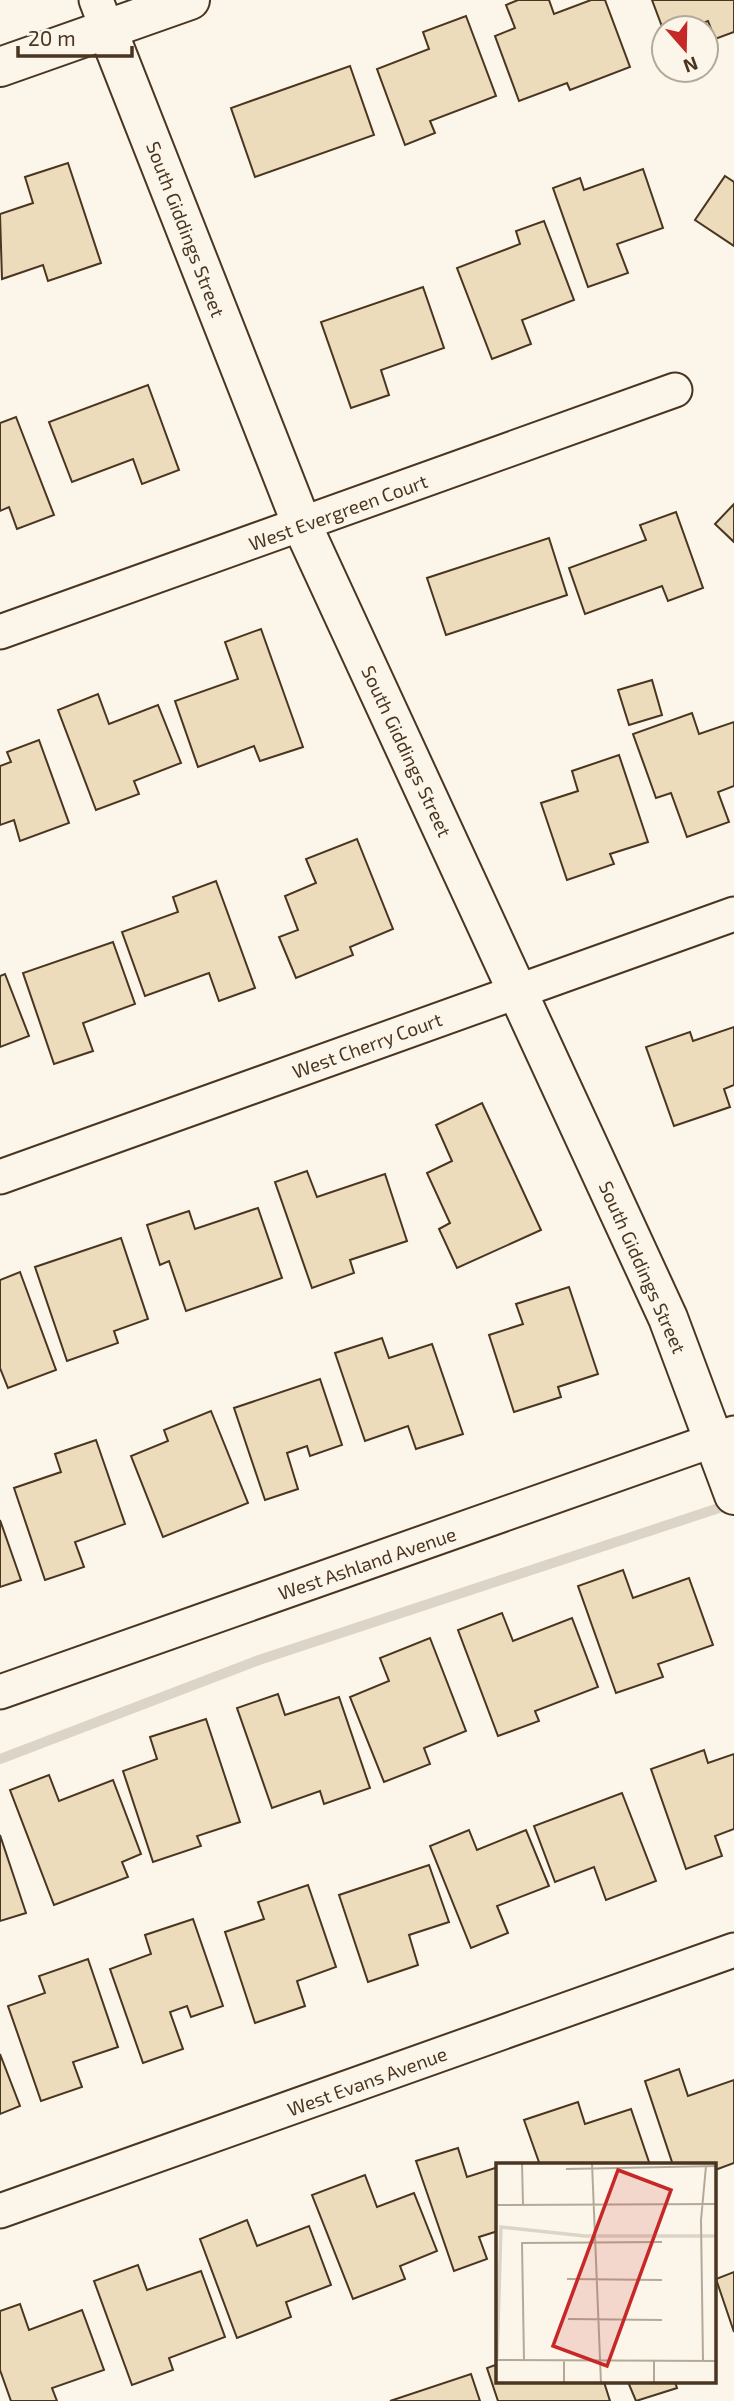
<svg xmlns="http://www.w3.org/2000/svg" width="734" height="2401" viewBox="0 0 734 2401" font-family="'Exo 2',sans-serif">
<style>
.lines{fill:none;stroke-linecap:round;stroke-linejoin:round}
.stream{stroke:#dcd4c6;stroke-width:10}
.building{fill:#ecdcbc;stroke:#4a3520;stroke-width:2}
.minor-casing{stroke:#4a3520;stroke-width:37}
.tertiary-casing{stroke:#4a3520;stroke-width:42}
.minor{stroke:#fbf6e9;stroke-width:33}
.tertiary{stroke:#fbf6e9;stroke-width:38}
.labels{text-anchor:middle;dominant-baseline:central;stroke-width:5;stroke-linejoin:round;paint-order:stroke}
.street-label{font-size:19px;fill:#4a3520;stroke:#fbf6e9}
.inset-river{fill:none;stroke:#dcd4c6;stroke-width:3.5}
.inset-road{fill:none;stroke:#b4a999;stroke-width:2}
.view{fill:#c62828;fill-opacity:0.15;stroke:#c62828;stroke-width:3.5}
.inset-edge{fill:none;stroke:#4a3520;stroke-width:3.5}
</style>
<rect width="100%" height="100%" fill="#fbf6e9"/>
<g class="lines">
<!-- stream -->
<polyline class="stream" points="0,1759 259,1660 731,1504"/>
</g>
<!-- building -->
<g class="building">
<polygon points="518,0 549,0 554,14 591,0 605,0 630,67 570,90 567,83 519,101 495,36 515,28 506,5"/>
<polygon points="652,0 734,0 734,32 715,39 708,21 690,28 664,28 664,32"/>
<polygon points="466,16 496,96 430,121 435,133 405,145 377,69 429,49 423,32"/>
<polygon points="350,66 374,135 255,177 231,108"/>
<polygon points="68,163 101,263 48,281 43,265 2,279 0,214 33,203 25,177"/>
<polygon points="643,169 663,228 617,244 628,273 588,287 553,188 580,178 584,190"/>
<polygon points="725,176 734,182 734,246 695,220"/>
<polygon points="544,221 574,300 522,320 531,344 492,359 457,268 520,244 516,231"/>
<polygon points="423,287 444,348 381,370 389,395 351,408 321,322"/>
<polygon points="148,385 179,470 142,484 133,459 72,482 49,422"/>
<polygon points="16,417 54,515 17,529 9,507 0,511 0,423"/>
<polygon points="734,504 734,542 715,524"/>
<polygon points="676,512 703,588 668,601 662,586 585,614 569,568 646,540 640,525"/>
<polygon points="549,538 567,595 446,635 427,578"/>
<polygon points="261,629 303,747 260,761 254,746 198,767 175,701 238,679 225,642"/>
<polygon points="652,680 662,715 629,725 618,690"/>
<polygon points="98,694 109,724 158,705 181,763 134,781 139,794 96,810 58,710"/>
<polygon points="692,713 699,734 734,722 734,786 718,792 729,822 687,837 671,793 656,798 633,734"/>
<polygon points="39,740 69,823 20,841 14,820 0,825 0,766 11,762 7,752"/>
<polygon points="619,755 648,842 610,854 614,864 567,880 541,803 578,791 572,771"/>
<polygon points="357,839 393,929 350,947 353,955 296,978 279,937 298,930 285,896 316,883 306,859"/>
<polygon points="216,881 255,988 219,1001 209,973 145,996 122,932 178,912 173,897"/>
<polygon points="113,942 135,1004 83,1023 93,1051 54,1064 23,973"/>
<polygon points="5,974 29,1036 0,1047 0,976"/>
<polygon points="734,1027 734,1085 724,1089 730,1107 674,1126 646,1047 690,1032 693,1041"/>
<polygon points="482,1103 541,1230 457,1268 439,1229 450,1223 427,1173 452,1161 436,1125"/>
<polygon points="307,1171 317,1197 385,1174 407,1241 350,1260 354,1273 312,1288 275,1182"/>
<polygon points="258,1208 282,1278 186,1311 169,1261 160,1265 147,1225 189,1211 195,1229"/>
<polygon points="121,1238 148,1319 114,1331 118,1343 67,1361 35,1267"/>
<polygon points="20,1272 56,1370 8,1388 0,1368 0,1280"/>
<polygon points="569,1287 598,1374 558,1387 561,1397 514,1412 489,1335 523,1324 516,1304"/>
<polygon points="382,1338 389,1358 432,1344 463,1434 416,1449 408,1426 365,1441 335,1353"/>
<polygon points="320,1379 342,1445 310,1456 307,1446 287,1453 298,1489 265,1500 234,1408"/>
<polygon points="211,1411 248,1503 163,1537 131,1456 168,1441 164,1430"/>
<polygon points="96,1440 125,1524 75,1542 84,1567 45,1580 14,1488 61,1472 55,1454"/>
<polygon points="0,1520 21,1580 0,1587"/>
<polygon points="623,1570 633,1598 689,1578 713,1645 658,1664 663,1677 616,1693 578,1586"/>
<polygon points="502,1613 513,1641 572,1618 598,1687 535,1711 539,1721 498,1736 458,1630"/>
<polygon points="430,1638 466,1731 424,1748 430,1764 384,1782 350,1697 389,1681 380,1658"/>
<polygon points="278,1694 285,1715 339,1697 370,1788 324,1804 320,1791 272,1808 237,1708"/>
<polygon points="206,1719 240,1822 197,1836 201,1846 153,1862 123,1771 157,1759 150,1737"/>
<polygon points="704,1750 708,1763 734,1754 734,1829 715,1836 722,1856 686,1869 651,1769"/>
<polygon points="49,1775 59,1801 113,1780 141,1854 122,1862 128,1877 54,1905 10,1790"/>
<polygon points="622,1793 656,1881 606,1900 594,1867 555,1882 534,1826"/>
<polygon points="469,1830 477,1850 526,1830 549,1886 497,1906 508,1933 471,1948 430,1846"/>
<polygon points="0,1835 26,1913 0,1921"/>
<polygon points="429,1865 449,1922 409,1935 418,1965 368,1982 339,1895"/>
<polygon points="308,1885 336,1967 297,1981 305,2006 255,2023 225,1932 264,1919 258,1902"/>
<polygon points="193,1919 223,2006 191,2017 187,2006 170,2012 183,2049 143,2063 110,1969 151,1954 145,1935"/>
<polygon points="88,1959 118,2047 73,2062 82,2087 41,2101 8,2006 45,1993 39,1976"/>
<polygon points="0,2054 20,2106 0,2114"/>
<polygon points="679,2069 688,2096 734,2080 734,2163 715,2170 715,2165 673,2165 645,2081"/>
<polygon points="578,2102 585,2124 631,2109 650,2165 540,2165 524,2120"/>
<polygon points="458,2148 467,2177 498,2167 498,2231 479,2237 487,2259 454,2271 416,2161"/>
<polygon points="365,2175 377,2207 414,2193 437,2251 400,2266 405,2279 353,2299 312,2195"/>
<polygon points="247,2220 257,2246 309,2226 331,2285 286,2302 291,2317 237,2338 200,2239"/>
<polygon points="138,2265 147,2290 201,2271 225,2337 169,2358 173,2370 132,2385 94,2281"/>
<polygon points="734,2272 734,2332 716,2279"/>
<polygon points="20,2304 29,2330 82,2310 104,2370 52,2388 57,2401 11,2401 0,2370 0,2311"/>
<polygon points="498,2364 498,2382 604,2382 610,2401 498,2401 487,2368"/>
<polygon points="471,2374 480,2401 390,2401"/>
<polygon points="628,2382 675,2382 677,2388 636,2401"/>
</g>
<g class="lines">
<!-- minor casing -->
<g class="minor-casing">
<g id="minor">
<polyline points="96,0 107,29"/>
<polyline points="0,632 675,390"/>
<polyline points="0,1177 734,914"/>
<polyline points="0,1692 734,1433"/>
<polyline points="0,2211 734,1950"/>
</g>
</g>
<!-- tertiary casing -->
<g class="tertiary-casing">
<g id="tertiary">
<polyline points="107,29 302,525 668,1318 734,1495"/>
<polyline points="0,67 190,0"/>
</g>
</g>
<!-- minor -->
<use href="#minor" class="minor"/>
<!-- tertiary -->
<use href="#tertiary" class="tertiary"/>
</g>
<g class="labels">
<!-- street labels -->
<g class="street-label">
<text transform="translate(186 229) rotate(69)">South Giddings Street</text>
<text transform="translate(338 512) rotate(-20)">West Evergreen Court</text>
<text transform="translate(407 751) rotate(65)">South Giddings Street</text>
<text transform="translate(367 1045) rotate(-20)">West Cherry Court</text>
<text transform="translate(643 1267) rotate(66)">South Giddings Street</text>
<text transform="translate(367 1563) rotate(-19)">West Ashland Avenue</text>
<text transform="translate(367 2081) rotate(-20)">West Evans Avenue</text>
</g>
</g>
<!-- overview -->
<g transform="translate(496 2163)">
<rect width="220" height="220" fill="#fbf6e9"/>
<path class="inset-river" d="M 1,195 L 5,64 L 89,73 L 221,73"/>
<path class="inset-road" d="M 26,0 L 27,42M 96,0 L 105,220M 70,6 L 221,3M 0,42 L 221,41M 71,116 L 166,117M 72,156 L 166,157M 0,197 L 221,198M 28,197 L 26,80 L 166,79M 68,197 L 68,220M 207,198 L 205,57 L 210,3M 158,220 L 158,198"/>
<path class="view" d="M 122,7 L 175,27 L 111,203 L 57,183 Z"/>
<rect width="220" height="220" class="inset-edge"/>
</g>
<!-- north arrow -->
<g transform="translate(685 49) rotate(160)"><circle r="33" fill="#fbf6e9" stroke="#b4a999" stroke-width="2"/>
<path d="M0-5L12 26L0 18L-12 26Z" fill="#c62828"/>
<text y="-10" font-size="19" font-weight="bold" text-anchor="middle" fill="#4a3520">N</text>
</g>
<!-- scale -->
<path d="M18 46v10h114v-10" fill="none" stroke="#4a3520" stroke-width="3.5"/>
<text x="28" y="46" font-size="21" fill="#4a3520" stroke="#fbf6e9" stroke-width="5" paint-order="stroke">20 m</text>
</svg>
